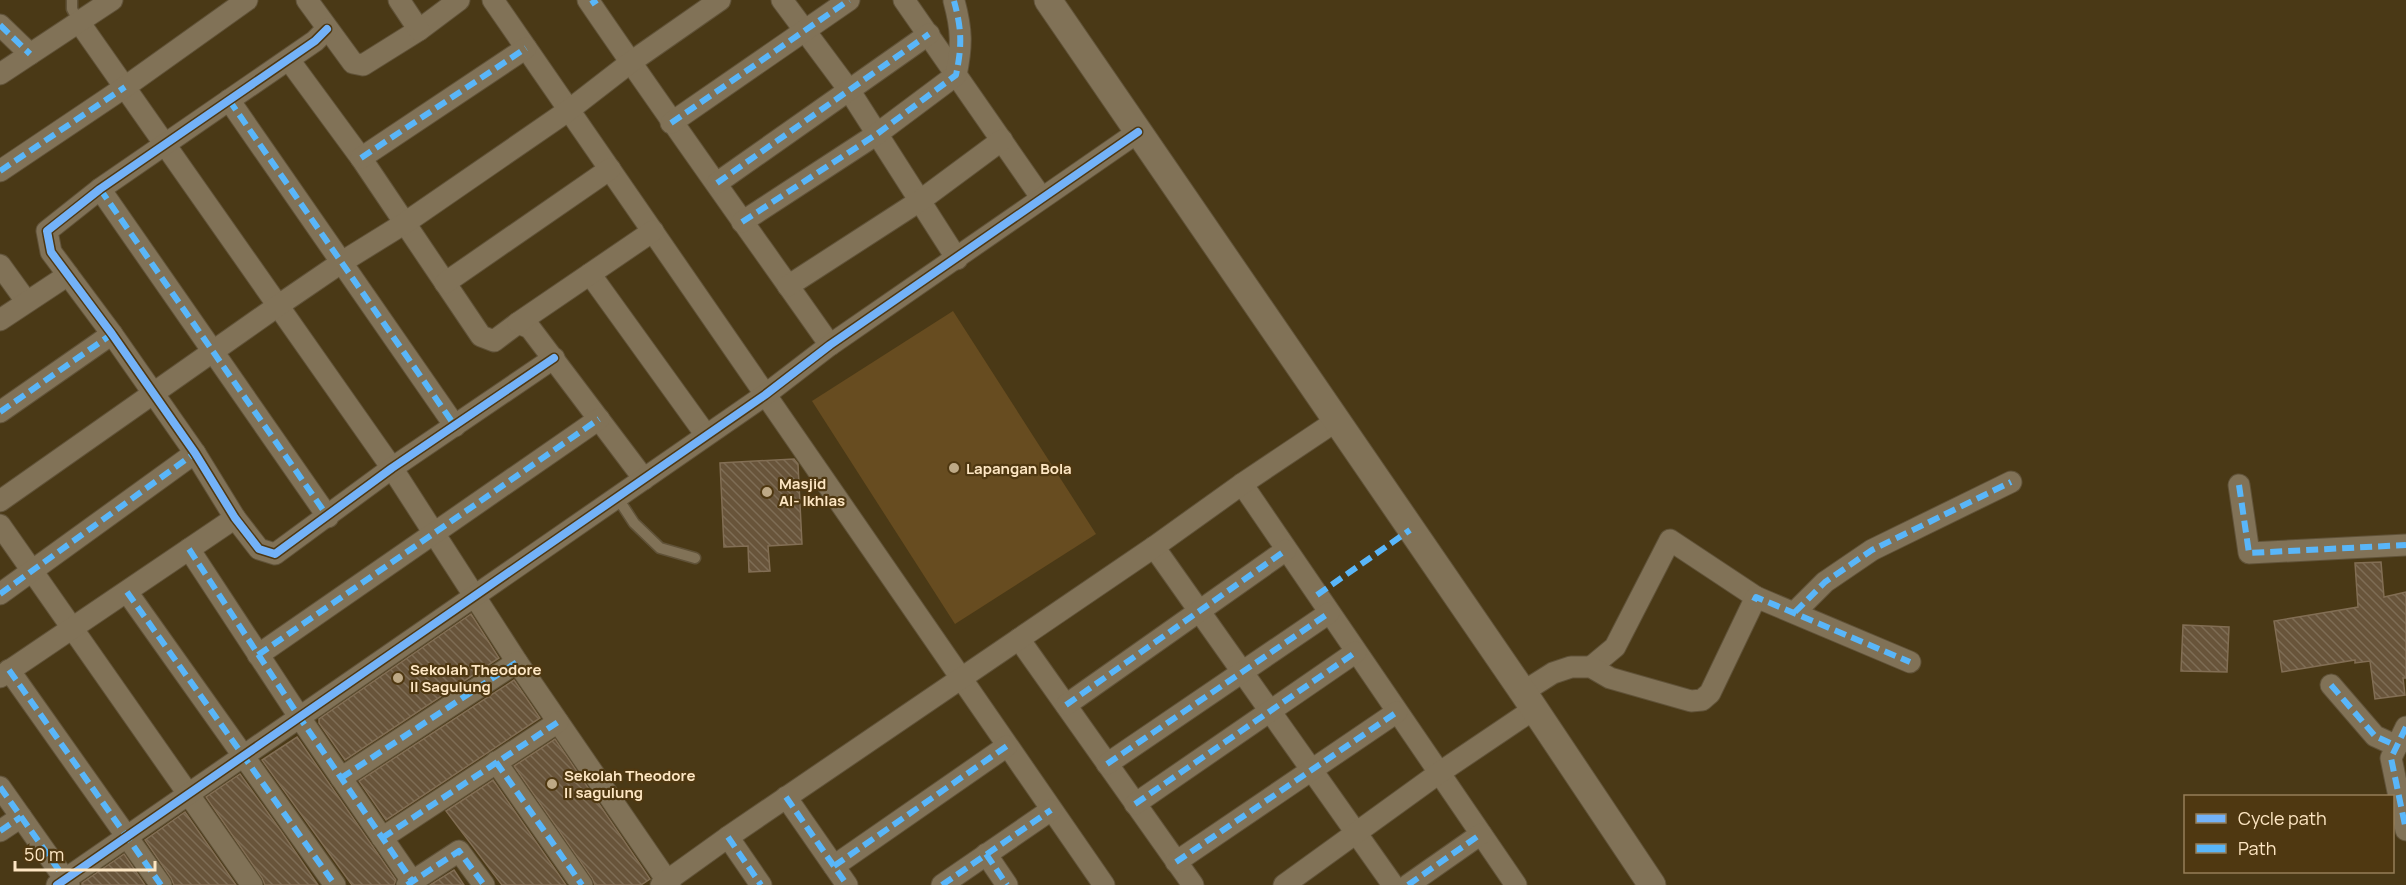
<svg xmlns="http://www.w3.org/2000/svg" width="2406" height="885" viewBox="0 0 2406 885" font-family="Manrope,sans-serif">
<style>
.pitch{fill:#674c20}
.building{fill:url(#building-back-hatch);stroke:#826e54;stroke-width:1.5}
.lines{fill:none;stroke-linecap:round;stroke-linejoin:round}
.service-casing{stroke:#605238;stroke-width:13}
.minor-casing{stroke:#605238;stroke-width:23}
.tertiary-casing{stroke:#605238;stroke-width:29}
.service{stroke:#817257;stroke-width:10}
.minor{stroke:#817257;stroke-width:21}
.tertiary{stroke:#817257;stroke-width:27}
.quiet{stroke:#59b6f9;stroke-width:6;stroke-dasharray:12 6;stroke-linecap:butt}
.cycleway-casing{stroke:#4f3811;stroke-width:11}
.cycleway{stroke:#73b2f8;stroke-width:8}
.poi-dot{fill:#bea986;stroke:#4f3811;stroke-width:2}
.labels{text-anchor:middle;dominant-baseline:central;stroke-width:4.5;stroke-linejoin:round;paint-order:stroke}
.poi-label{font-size:15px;font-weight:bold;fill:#fde6c3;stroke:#4f3811;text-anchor:start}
</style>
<defs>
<pattern id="building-back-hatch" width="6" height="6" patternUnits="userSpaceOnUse" patternTransform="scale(1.5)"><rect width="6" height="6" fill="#68543a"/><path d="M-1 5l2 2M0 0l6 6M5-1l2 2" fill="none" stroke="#7e6d55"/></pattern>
</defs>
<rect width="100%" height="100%" fill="#4a3916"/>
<!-- pitch -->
<polygon class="pitch" points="953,311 1096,534 955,624 812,401"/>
<!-- building -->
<g class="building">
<polygon points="794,459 798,464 802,544 768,546 770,571 749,572 748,546 724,547 720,463"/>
<polygon points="2381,562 2384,597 2406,592 2406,678 2403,678 2405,695 2375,699 2370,661 2355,663 2355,660 2282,672 2274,621 2358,607 2355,563"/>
<polygon points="471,614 499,658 345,760 319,723 319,719"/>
<polygon points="2183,625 2229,627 2227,672 2181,671"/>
<polygon points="514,680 540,718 386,820 359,781"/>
<polygon points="297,737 396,880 394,885 352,885 262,760"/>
<polygon points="555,739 650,879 641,885 595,885 592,878 514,766"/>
<polygon points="240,774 281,831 318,885 265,885 262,878 206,797"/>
<polygon points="493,780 566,885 502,885 446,811"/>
<polygon points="185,812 236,885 174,885 171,878 145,840"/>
<polygon points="124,854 145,885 82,885 82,883"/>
<polygon points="454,870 464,885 430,885"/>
</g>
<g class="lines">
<!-- service casing -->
<g class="service-casing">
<g id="service">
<polyline points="72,0 72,9 79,22"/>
<polyline points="617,497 634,523 660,548 695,558"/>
</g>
</g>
<!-- minor casing -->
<g class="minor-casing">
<g id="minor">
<polyline points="307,0 353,63 363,65 419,30 459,0"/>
<polyline points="399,0 419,30"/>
<polyline points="493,0 1104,885"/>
<path d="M 588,0 C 667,116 749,230 830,345"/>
<polyline points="782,0 849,90 957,259"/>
<polyline points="904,0 1041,197"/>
<polyline points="79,22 392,468 517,662 670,885"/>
<polyline points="0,25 30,54"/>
<polyline points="327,29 315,41 100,189 47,231 51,252 112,334 195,453 235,518 259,549 275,554 392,468 554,358"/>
<polyline points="289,60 361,158 481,336 494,341 518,323 530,328 644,479"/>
<polyline points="0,74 112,0"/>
<polyline points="229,100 455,426"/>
<polyline points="671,123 849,0"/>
<polyline points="361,158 526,48"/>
<polyline points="0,171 125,87 247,0"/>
<polyline points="717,183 929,34"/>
<polyline points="100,189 328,517"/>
<path d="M 742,222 L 877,134 L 956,75 C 962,46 962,30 954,1"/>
<polyline points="0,265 26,301"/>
<polyline points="590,274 706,435"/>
<polyline points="445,283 610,169"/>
<polyline points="788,286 921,200 1002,140"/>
<polyline points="0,320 68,275"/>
<polyline points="518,323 653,231"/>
<polyline points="0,412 112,334"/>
<polyline points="1242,484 1516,885"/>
<polyline points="2239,485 2249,553 2406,545"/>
<polyline points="0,501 279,305 342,262 405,223 569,110 631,62 720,0"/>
<polyline points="0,525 252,885"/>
<polyline points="1154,547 1393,885"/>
<polyline points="189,549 300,718 412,881"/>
<polyline points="127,592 335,885"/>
<polyline points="0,594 195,453"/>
<polyline points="1795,612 1825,582 1872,550 2011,482"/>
<polyline points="1019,639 1193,885"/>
<polyline points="258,655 599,419"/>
<polyline points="1591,667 1615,647 1670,540 1756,597"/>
<polyline points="9,670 161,885"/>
<polyline points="0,677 235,518"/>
<polyline points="2331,685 2375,736 2397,746"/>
<polyline points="1523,692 1553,673 1571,667 1591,667 1610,678 1691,701 1702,700 1710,693 1756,597 1910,662"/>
<polyline points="1066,705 1286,550"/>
<polyline points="2406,727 2391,758 2406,830"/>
<polyline points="496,762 582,885"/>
<polyline points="1107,764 1329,613"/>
<polyline points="341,778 517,662"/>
<polyline points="0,787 69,885"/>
<polyline points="786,797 847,885"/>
<polyline points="1135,804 1356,652"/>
<polyline points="0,831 21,817"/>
<polyline points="728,837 761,885"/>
<polyline points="382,838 558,722"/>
<polyline points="986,854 1007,885"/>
<polyline points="1176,862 1397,712"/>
<polyline points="834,866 1007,746"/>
<polyline points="57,885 765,395 830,345 1138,132"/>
<polyline points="407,885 459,851 484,885"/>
<polyline points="661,885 728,837 1154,547 1242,484 1336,421"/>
<polyline points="942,885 1051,810"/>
<polyline points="1284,885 1439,773 1534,709"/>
<polyline points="1408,885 1481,834"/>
</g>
</g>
<!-- tertiary casing -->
<g class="tertiary-casing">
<polyline id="tertiary" points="1048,0 1523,692 1652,885"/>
</g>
<!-- service -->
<use href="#service" class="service"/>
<!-- minor -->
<use href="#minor" class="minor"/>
<!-- tertiary -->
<use href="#tertiary" class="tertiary"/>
<!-- quiet -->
<g class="quiet">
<polyline points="591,4 597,0"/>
<polyline points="0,25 30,54"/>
<polyline points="229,100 455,426"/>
<polyline points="671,123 849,0"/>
<polyline points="361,158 526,48"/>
<polyline points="0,171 125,87"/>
<polyline points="717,183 929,34"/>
<polyline points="100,189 328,517"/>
<path d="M 742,222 L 877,134 L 956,75 C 962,46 962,30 954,1"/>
<polyline points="0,412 112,334"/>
<polyline points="2239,485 2249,553 2406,545"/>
<polyline points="189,549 300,718 412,881"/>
<polyline points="127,592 335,885"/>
<polyline points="0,594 195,453"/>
<polyline points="1317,595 1410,530"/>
<polyline points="1754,601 1756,597 1910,662"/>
<polyline points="1795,612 1825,582 1872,550 2011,482"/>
<polyline points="258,655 599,419"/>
<polyline points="9,670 161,885"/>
<polyline points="2331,685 2375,736 2397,746"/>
<polyline points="1066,705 1286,550"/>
<polyline points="2406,727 2391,758 2406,830"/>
<polyline points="496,762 582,885"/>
<polyline points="1107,764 1329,613"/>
<polyline points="341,778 517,662"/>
<polyline points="0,787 68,883"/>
<polyline points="786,797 847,885"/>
<polyline points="1135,804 1356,652"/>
<polyline points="0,831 21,817"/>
<polyline points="728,837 761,885"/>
<polyline points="382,838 558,722"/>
<polyline points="986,854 1007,885"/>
<polyline points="1176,862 1397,712"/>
<polyline points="834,866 1007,746"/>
<polyline points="407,885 459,851 484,885"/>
<polyline points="942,885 1051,810"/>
<polyline points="1408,885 1481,834"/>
</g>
<!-- cycleway casing -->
<g class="cycleway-casing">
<g id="cycleway">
<polyline points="327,29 315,41 100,189 47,231 51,252 112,334 195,453 235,518 259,549 275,554 392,468 554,358"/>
<polyline points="57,885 765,395 830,345 1138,132"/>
</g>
</g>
<!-- cycleway -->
<use href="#cycleway" class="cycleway"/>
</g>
<!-- markers -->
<g class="poi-dot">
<circle cx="954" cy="468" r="6"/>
<circle cx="767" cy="492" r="6"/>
<circle cx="398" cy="678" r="6"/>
<circle cx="552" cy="784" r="6"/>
</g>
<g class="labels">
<!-- poi labels -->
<g class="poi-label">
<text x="966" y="468">Lapangan Bola</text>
<text x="779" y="483">Masjid<tspan x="779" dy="17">Al- Ikhlas</tspan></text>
<text x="410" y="669">Sekolah Theodore<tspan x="410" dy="17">II Sagulung</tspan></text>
<text x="564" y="775">Sekolah Theodore<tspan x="564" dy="17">II sagulung</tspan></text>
</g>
</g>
<!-- legend -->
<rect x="2184" y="795" width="210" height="78" fill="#4f3811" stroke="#957e58" stroke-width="1.5"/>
<rect x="2196" y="814" width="30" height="9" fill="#73b2f8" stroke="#957e58" stroke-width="1.5"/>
<text x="2238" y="825" font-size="18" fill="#fde6c3">Cycle path</text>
<rect x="2196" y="844" width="30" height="9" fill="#59b6f9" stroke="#957e58" stroke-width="1.5"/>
<text x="2238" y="855" font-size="18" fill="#fde6c3">Path</text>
<!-- scale -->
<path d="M15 861v9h140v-9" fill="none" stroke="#fde6c3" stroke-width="3"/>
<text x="24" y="861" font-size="18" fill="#fde6c3" stroke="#4f3811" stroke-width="4.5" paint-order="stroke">50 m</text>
</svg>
